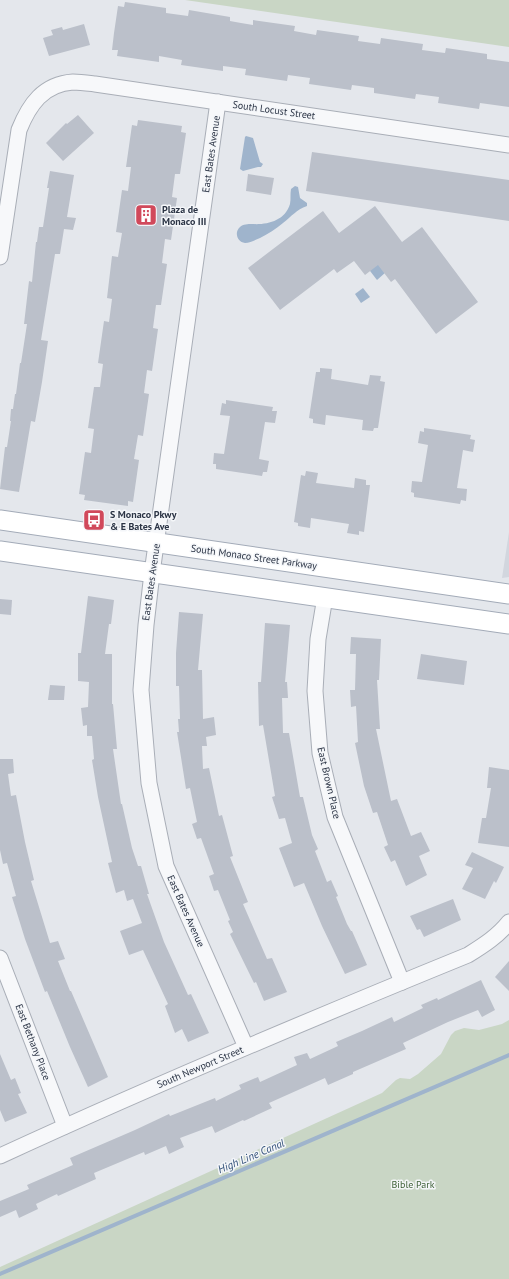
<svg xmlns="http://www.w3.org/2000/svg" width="509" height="1279" viewBox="0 0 509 1279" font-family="'PT Sans',sans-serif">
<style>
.built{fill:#d2d6de}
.green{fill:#c9d6c5}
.water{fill:#9fb4cc}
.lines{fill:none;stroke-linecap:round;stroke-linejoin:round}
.stream{stroke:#9fb4cc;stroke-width:4}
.building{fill:#bbc0ca}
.minor-casing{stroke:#a9aeb7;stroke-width:17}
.major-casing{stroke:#a3abb8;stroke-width:21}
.minor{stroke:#f7f8fa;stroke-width:15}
.major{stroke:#fff;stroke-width:19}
.labels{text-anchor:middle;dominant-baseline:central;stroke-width:3;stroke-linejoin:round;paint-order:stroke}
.street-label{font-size:10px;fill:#2b3445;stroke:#f4f6f9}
.poi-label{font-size:10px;font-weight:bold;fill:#2b3445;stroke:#f4f6f9;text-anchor:start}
.park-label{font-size:10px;fill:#3f6138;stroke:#f4f6f9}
.water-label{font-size:11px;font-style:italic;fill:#34527a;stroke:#f4f6f9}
</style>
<rect width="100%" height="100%" fill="#e4e7ec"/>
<!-- built -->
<polygon class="built" points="509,532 509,577 502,578"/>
<!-- green -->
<g class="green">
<polygon points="185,0 509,0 509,47"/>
<polygon points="509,1020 509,1279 0,1279 0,1267 382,1093 396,1080 400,1078 410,1079 418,1074 441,1054 451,1035 455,1031 464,1028 479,1030 502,1024"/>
</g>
<!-- water -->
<g class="water">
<polygon points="246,136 253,138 260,162 263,164 261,167 258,167 243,171 240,169 245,137"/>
<path d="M 295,186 L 298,187 L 300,198 L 307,203 L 307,206 C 296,210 292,216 283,223 C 276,229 268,234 260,238 C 255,240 250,243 245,243 C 237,242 234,232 240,227 C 243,224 248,224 252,224 C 267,225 285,221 290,204 C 291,199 290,194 291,189 Z"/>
<polygon points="367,246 386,272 377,280 357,254"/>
<polygon points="363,288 370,297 361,303 355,294"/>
</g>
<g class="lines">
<!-- stream -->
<polyline class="stream" points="0,1274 509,1055"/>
</g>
<!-- building -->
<g class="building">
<polygon points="125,2 166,8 166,13 188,16 189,10 230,17 230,21 241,23 253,25 253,20 295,26 294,31 316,35 317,30 359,36 358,41 380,44 381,38 423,44 422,50 445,53 446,48 487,54 487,59 509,62 509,107 480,103 479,109 438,103 439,97 416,94 415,99 374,93 374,88 352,85 351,90 309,84 310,78 288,75 287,81 245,75 246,69 223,66 223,71 181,65 182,60 159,56 159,62 117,56 118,50 112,50 114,33 118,6 124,7"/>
<polygon points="84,24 90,45 49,56 43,38 53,35 51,30 62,27 63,30"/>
<polygon points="78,115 94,133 63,161 46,143 66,123 67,124"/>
<polygon points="138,120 182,126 181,132 186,133 180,174 175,174 172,197 177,198 171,240 165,239 162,263 167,264 161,305 156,305 153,328 158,329 152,371 147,370 144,393 149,394 143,436 138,435 134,459 139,460 133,502 128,501 128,506 84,500 85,495 79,494 85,452 91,453 94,429 88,428 94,387 100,387 103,364 98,363 104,321 109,322 112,299 107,298 112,256 118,257 122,233 116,232 122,190 128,191 131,167 126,167 132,125 137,126"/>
<polygon points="312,152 509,180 509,221 306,191"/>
<polygon points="50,171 74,175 67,217 76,218 73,230 64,229 60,254 55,254 41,340 48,341 42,382 35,422 31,421 19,492 0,489 5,447 7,447 11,421 10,421 11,409 13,409 15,394 16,394 20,363 21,363 27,324 24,324 29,281 32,282 36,242 37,242 39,227 43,227 49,188 47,188"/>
<polygon points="248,174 274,178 271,195 246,191"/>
<polygon points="375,206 402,242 422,227 478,302 436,334 395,279 391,282 378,265 365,275 354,261 337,273 334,269 280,310 248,268 323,211 339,233"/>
<polygon points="320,368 332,369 331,379 350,382 368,385 370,375 381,376 380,381 385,382 378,428 374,428 373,431 362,430 363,420 326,415 325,425 313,423 313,419 309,418 316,372 320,372"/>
<polygon points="226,400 273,407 272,411 277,411 275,423 265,422 259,459 269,461 267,472 263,472 262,476 216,469 216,464 213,464 214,453 224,454 230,416 220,415 222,403 226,404"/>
<polygon points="424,428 471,435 470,439 475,440 473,452 463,450 457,488 467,489 466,501 461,500 460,504 414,497 414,493 411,492 412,481 422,482 428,445 418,443 420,431 424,432"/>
<polygon points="306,471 318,473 316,483 354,488 355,478 366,480 366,485 370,485 364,532 359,531 359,535 347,533 349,524 311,518 310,528 298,526 298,523 294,522 301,475 305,476"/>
<polygon points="88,596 114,600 111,624 109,624 105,654 112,654 112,704 113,704 117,749 113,749 121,804 122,804 132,848 138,866 141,866 149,894 147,894 164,942 188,995 191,994 209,1033 188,1042 182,1029 175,1033 165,1006 168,1004 143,950 129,955 120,931 142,923 133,899 127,901 124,890 116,893 108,863 112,862 98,797 92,760 94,759 92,736 87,736 87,725 83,726 81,708 88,707 89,682 78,681 78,653 81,653"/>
<polygon points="0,599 12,600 11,615 0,614"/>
<polygon points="179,612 203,614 198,670 202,670 203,719 214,717 216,735 206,737 207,746 202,746 203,769 209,768 219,816 222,815 233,856 230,857 248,902 243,904 267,959 272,958 287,992 264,1001 256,982 254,983 230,934 233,932 228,921 230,920 218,890 214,891 209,876 214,874 201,838 197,839 192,824 197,822 190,788 186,789 177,732 179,732 178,719 180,719 179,686 176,686 176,653"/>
<polygon points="265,623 290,625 285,682 287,682 288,698 282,698 283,733 289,733 300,797 303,797 312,835 318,849 315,851 327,882 331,880 338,896 336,897 347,924 351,931 352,931 367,965 345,974 322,926 304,883 294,887 279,848 292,843 285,818 279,819 272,797 275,796 263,725 259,726 258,682 261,682"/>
<polygon points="351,637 381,639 379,680 377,680 380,729 376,729 391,801 397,799 411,836 421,832 430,851 419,856 427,875 406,886 395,860 391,862 384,847 388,845 377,812 373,813 364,786 355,743 358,742 356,706 351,707 350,690 355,690 356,654 350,654"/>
<polygon points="421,654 467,661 464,685 417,679"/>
<polygon points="50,685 65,686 64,700 48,700"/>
<polygon points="0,759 13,759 14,773 8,774 11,796 16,795 25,842 34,880 31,881 50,943 58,941 65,959 58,961 70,991 71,991 108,1077 88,1087 70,1047 47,991 45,992 25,939 12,897 16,896 7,863 3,864 0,850"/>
<polygon points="489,767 509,770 509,847 478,843 482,818 486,818 491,788 487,788"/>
<polygon points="472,852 504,867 496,883 494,881 485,899 462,889 473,868 465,865"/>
<polygon points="453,899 461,920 424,937 420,929 417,930 410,916"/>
<polygon points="509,961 509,991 495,977"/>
<polygon points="481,980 495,1010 482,1017 478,1010 448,1022 403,1043 406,1049 353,1072 353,1074 328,1085 325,1078 269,1103 272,1108 244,1121 243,1120 215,1133 212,1126 180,1138 184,1147 169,1154 166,1146 145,1155 144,1152 94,1173 96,1179 58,1196 57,1194 36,1204 38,1209 19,1218 16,1210 0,1217 0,1201 29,1189 27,1185 73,1165 70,1158 135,1130 169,1114 170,1116 215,1098 216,1101 241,1089 239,1085 258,1077 260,1082 297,1065 294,1057 307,1053 310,1059 338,1046 336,1042 362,1031 392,1017 394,1022 423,1008 421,1005 437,998 438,1000"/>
<polygon points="0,1054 11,1080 15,1078 21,1093 18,1094 27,1113 5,1122 0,1110"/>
</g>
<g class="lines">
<!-- minor casing -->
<g class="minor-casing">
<g id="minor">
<polyline points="218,102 152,573 146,625 141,690 149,783 166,866 246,1047"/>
<path d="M 0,257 L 19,130 C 29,105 43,84 73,82 C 80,82 87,83 95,84 L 509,145"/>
<polyline points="325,597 318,639 315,691 320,753 335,817 402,982"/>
<polyline points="0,958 65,1126"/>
<path d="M 0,1156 C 154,1085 311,1019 468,955 C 484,945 498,936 509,922"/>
</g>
</g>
<!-- major casing -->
<g class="major-casing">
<g id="major">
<polyline points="0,520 509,594"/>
<polyline points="0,551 509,624"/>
</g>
</g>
<!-- minor -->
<use href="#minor" class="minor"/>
<!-- major -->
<use href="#major" class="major"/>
</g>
<!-- icons -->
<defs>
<g id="building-square" transform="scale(1.15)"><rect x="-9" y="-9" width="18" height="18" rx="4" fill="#d1495b" stroke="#f4f6f9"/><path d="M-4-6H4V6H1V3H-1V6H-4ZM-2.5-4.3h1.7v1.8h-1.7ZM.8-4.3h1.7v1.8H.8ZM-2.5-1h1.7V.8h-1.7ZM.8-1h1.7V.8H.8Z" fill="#fff"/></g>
<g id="bus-square" transform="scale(1.15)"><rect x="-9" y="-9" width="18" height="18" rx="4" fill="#d1495b" stroke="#f4f6f9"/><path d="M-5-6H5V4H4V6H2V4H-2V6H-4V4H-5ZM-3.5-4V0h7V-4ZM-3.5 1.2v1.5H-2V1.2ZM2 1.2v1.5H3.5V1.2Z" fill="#fff"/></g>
</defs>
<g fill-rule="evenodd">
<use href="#building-square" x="146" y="215"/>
<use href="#bus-square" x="94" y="520"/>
</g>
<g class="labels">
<!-- street labels -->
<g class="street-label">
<text transform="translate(274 110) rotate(8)">South Locust Street</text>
<text transform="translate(211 154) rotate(-82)">East Bates Avenue</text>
<text transform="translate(254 557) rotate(8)">South Monaco Street Parkway</text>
<text transform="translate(151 582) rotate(-82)">East Bates Avenue</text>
<text transform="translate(329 783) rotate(77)">East Brown Place</text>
<text transform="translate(186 911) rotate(66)">East Bates Avenue</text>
<text transform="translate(33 1042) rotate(69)">East Bethany Place</text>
<text transform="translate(200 1067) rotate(-23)">South Newport Street</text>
</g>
<!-- poi labels -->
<g class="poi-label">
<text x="162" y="209">Plaza de<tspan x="162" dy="12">Monaco III</tspan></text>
<text x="110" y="514">S Monaco Pkwy<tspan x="110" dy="12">&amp; E Bates Ave</tspan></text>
</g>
<!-- park labels -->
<g class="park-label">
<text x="413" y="1184">Bible Park</text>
</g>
<!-- water labels -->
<g class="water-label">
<text transform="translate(251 1156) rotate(-23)">High Line Canal</text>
</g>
</g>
</svg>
